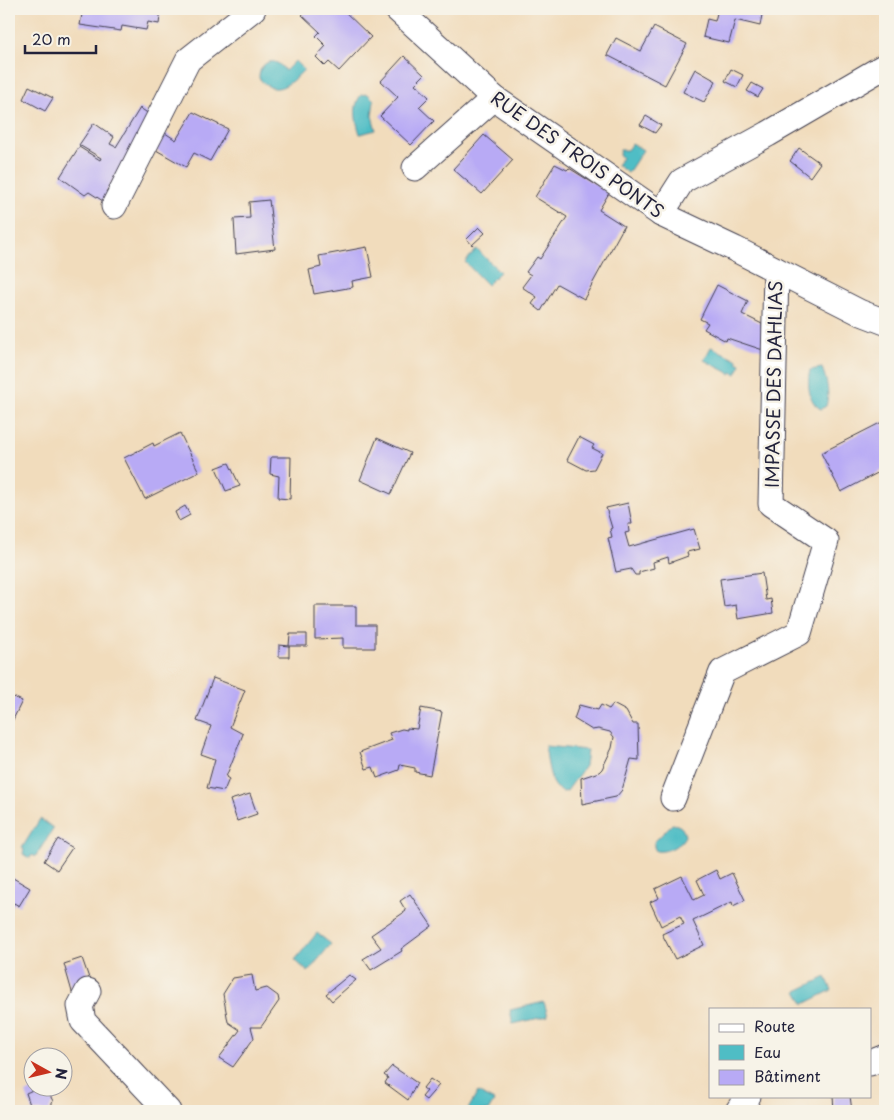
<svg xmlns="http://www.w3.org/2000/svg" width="894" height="1120" viewBox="0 0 894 1120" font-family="'Playpen Sans',sans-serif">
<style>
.water{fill:#4fbdc5;stroke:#387080}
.building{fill:#b8aaf5}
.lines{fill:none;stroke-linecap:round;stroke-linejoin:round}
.minor-casing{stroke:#413e4e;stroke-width:27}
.minor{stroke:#fff;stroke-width:25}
.labels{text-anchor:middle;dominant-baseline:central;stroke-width:5;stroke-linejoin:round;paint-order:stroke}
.street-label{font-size:18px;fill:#22223b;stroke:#f7f3e8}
</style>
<rect width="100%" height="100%" fill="#f7f3e8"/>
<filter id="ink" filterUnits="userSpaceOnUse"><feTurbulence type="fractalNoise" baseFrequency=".02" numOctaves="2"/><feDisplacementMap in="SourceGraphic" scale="10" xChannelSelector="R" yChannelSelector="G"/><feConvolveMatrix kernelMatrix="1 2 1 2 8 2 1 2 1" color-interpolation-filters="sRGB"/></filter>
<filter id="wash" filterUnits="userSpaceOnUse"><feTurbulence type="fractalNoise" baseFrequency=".0096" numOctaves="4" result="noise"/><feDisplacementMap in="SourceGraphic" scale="20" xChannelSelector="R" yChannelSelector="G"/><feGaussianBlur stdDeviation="1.12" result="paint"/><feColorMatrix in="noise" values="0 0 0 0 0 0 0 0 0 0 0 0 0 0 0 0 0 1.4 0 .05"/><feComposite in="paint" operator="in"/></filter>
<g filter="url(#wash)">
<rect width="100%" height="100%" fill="#f1dcbc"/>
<!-- water -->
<g class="water">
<path d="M 295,61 L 304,70 C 290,83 276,99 259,78 C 259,61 276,55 285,71 Z"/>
<path d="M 368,94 L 374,100 L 372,116 L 376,130 L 360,134 C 356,121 352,107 361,95 Z"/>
<polygon points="632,143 643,150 628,173 617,165 622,158 619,154 620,150 627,150"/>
<polygon points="477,249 500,272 487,285 465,262"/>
<polygon points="711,347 738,360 737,362 741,364 736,374 732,372 731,374 704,360"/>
<path d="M 822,368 C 827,381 830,393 826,406 L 821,409 C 808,403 807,382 810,370 Z"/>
<path d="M 545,746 L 587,750 L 585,766 L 567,791 L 563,792 C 548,786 548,760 545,746 Z"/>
<polygon points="40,819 54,828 35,857 33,855 29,858 23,854 24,849 22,848"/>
<path d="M 672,824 C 680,825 683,827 685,836 C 681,845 667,853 656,851 L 654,847 L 654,842 Z"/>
<polygon points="317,933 331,944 308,972 295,960"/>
<polygon points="826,977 832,990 804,1004 797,991"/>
<polygon points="544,1002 548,1016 513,1024 510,1010"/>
<polygon points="478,1092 494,1101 488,1111 467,1111"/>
</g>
<g id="blocks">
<!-- building -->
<g class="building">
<polygon points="83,9 161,9 159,24 148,22 146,30 122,26 121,31 80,25"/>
<polygon points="308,9 342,9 371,37 339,71 329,62 325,66 316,57 326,46 316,36 320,32 302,15"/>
<polygon points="718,9 763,9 760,26 735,20 729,43 703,37 707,19 715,21"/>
<polygon points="654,27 687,44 665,85 607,55 616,38 641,51"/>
<polygon points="404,56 424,75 415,84 429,97 419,107 434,121 411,145 380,116 398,97 381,81"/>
<polygon points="695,69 716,81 704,102 683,92"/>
<polygon points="731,69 743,75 737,87 725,81"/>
<polygon points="752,83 763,89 758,97 747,91"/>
<polygon points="29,86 53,98 45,111 23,99"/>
<polygon points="140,108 152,116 106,192 109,194 103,201 89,192 85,195 60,177 79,147 100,160 101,158 79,145 94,123 114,137 110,144 116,147"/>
<polygon points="193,112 228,129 210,161 194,153 186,167 156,150 165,133 176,140"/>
<polygon points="646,116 661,125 655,133 640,125"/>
<polygon points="484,135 513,160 482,194 453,169"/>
<polygon points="799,148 820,163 810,177 790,161"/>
<polygon points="555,164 567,170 569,168 609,193 599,210 624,226 584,299 557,284 541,311 532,304 537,297 522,287 531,275 526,272 537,257 540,259 567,217 535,197"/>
<polygon points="269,200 275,249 236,254 234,219 250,218 249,202"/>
<polygon points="479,227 485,233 472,245 467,239"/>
<polygon points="367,247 373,277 352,281 353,287 314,294 309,270 321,267 319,256"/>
<polygon points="717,285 748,301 742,314 762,324 763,350 727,338 726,341 704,329 708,323 700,319"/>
<polygon points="882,422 885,429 885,469 841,492 821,453"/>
<polygon points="180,433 199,472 145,499 124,458 153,443 154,446"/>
<polygon points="579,437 594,445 592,448 602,453 594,469 586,470 567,460"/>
<polygon points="377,438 410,453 391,494 360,480"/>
<polygon points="271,457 291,457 290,499 278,498 279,476 270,474"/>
<polygon points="229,463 240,486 226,491 216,468"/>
<polygon points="628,503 632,524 628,524 629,532 625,533 629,547 694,529 700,549 687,552 688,556 669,563 668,557 653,562 654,568 639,572 639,575 635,575 631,569 616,572 608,538 612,537 610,529 612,528 606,508"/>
<polygon points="185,506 190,515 179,521 175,512"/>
<polygon points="762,573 766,600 771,599 773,613 738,619 736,605 724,607 720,579"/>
<polygon points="315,606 356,606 356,625 375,625 375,648 343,648 343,638 315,639"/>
<polygon points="290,634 307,634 307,646 289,646"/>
<polygon points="279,645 289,646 289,657 279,657"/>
<polygon points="213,678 245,690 230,727 243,734 226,777 229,779 224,791 207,788 215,759 201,754 211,726 197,721"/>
<polygon points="9,695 22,701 9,728"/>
<polygon points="613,704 626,711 633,724 638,724 639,760 631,759 622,790 616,797 582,804 581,778 599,772 602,769 612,748 614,737 610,732 598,729 592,730 574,719 579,705 598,710 601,705 609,709"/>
<polygon points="421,708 442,712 430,775 415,772 415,768 400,765 399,770 377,778 373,767 366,769 360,752 392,740 389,733 402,729 407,730 407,728 417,729"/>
<polygon points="250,794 257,814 237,821 230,800"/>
<polygon points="58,839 72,848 57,870 44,861"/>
<polygon points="716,870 720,879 732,873 745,900 733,906 732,902 693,921 704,945 675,959 662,934 684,924 680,916 661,926 650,902 659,898 655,889 682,876 694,900 704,895 697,880"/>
<polygon points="13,878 30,888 19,906 14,903 9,912 9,884"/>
<polygon points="410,894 432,926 401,949 402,951 371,970 363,959 381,948 371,935 406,911 400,901"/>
<polygon points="82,958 90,981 74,999 64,964"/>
<polygon points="252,975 255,991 267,988 278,996 279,1001 261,1027 251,1027 254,1038 233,1067 219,1058 240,1030 228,1022 223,994 233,978"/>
<polygon points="349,975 356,980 332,1001 326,994"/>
<polygon points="392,1066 417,1083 408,1100 385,1083 388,1078 384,1075"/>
<rect x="9" y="1070" width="2" height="31"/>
<polygon points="430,1079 439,1085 426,1100 422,1097 427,1091 423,1088"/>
<polygon points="37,1088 46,1088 53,1101 49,1111 32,1111 26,1093"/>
<polygon points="833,1096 850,1096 852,1111 834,1111"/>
</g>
</g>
</g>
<g filter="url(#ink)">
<use href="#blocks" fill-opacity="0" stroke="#413e4e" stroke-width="1"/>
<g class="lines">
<!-- minor casing -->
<g class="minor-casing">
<g id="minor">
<polyline points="397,9 494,98 661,214 735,249 859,312 885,322"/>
<polyline points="415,168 494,98"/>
<polyline points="114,206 188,60 253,9"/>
<polyline points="661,214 682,181 768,134 885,66"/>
<polyline points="673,798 722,672 799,633 826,541 771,504 776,270"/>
<polyline points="88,991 80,1006 83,1021 168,1111"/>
<polyline points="870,1063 885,1057"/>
<polyline points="738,1111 748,1096"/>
</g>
</g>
<!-- minor -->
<use href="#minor" class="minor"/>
</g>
</g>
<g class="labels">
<!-- street labels -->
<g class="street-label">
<text transform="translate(578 154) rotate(35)">RUE DES TROIS PONTS</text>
<text transform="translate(773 384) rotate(-89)">IMPASSE DES DAHLIAS</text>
</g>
</g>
<!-- margin -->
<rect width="894" height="1120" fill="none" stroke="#f7f3e8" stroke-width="30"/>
<!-- legend -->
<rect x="709" y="1008" width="162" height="90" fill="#f7f3e8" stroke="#a29fa3"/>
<rect x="719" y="1024" width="25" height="8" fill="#ffffff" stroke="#a29fa3"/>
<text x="754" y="1032" font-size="15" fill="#22223b">Route</text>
<rect x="719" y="1045" width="25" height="15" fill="#4fbdc5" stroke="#a29fa3"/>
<text x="754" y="1058" font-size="15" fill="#22223b">Eau</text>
<rect x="719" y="1070" width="25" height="15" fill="#b8aaf5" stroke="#a29fa3"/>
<text x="754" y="1082" font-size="15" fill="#22223b">Bâtiment</text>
<!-- north arrow -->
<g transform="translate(48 1072) rotate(98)"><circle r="24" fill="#f7f3e8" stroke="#a29fa3"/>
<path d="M0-4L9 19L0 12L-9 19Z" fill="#c8321e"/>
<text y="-8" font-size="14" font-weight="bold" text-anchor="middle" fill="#22223b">N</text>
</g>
<!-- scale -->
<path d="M25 45v8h71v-8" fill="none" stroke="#22223b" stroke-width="2.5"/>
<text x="32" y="45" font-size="15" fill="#22223b" stroke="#f7f3e8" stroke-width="4" paint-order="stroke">20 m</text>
</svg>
